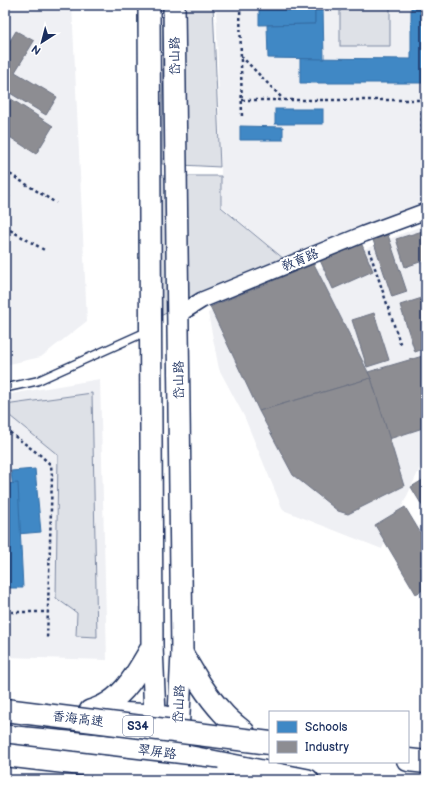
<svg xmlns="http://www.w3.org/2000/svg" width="431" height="785" viewBox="0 0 431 785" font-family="'Balsamiq Sans','LXGW WenKai TC',sans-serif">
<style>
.built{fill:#eff0f4}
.green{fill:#dee1e7;stroke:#7c88a2}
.schools{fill:#3f88c5;stroke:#346da6}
.industry{fill:#8d8d92;stroke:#6b7182}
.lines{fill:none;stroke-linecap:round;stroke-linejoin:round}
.lane-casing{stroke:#1b2f5e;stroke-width:10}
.street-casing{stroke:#1b2f5e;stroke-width:18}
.secondary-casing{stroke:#1b2f5e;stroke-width:24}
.highway-casing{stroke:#1b2f5e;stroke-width:25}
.path{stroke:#1b2f5e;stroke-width:2.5;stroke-dasharray:3 3;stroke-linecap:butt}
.lane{stroke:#fff;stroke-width:7}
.street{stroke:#fff;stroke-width:15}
.secondary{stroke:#fff;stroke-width:21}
.highway{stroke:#fff;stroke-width:22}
.highway-bridge-casing{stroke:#1b2f5e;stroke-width:25;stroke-linecap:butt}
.highway-bridge{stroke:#fff;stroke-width:22}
.labels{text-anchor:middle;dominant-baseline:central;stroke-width:4;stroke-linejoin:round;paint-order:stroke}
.shield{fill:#fff;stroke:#5f6d8e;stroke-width:1}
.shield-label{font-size:12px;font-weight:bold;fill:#1b2f5e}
.street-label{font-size:13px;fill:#1b2f5e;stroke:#fff}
</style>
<rect width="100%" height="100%" fill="#fff"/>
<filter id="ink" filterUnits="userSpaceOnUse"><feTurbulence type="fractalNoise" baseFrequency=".025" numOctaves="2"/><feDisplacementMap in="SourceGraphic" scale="8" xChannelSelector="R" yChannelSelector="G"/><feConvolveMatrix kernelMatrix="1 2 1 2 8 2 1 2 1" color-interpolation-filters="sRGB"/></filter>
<g filter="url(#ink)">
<!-- built -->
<g class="built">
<polygon points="5,5 72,5 87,321 41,357 5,365"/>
<polygon points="216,5 426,5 426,211 290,264 222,206"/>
<polygon points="426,224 426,464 421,466 382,549 283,510 244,416 219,369 208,313"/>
<polygon points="100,379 107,660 5,657 5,395"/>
</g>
<!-- green -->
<g class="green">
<polygon points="163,5 213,5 220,167 162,164"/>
<rect x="340" y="5" width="50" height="41"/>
<polygon points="159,176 221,176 221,207 284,259 158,317"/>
<polygon points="92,393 97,637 76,636 77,613 56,598 58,455 5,412 5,405"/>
</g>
<!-- schools -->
<g class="schools">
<polygon points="259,5 315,5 315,24 259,25"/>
<polygon points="411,5 426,5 426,83 300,83 300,58 411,59"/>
<polygon points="315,8 323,8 324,59 268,58 267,25 315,24"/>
<rect x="275" y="109" width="48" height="15"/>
<polygon points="240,126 283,127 283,140 240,140"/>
<polygon points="35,469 41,532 17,534 11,471"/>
<polygon points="18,483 23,588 5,588 5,484"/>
</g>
<!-- industry -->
<g class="industry">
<polygon points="16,31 34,41 15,72 57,97 46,115 5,90 5,49"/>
<polygon points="5,95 53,126 36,154 5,134"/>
<polygon points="5,193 10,196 5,205"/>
<polygon points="426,230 426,260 405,267 396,239"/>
<polygon points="387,232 407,292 392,297 372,237"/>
<polygon points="360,240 373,271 333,289 319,258"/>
<polygon points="314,264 371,378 259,411 210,307"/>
<polygon points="422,298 426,309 426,348 415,352 400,305"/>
<polygon points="374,313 389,360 367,367 352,320"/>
<polygon points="426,355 426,427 389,439 371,378 368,372"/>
<polygon points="371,378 404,486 348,514 338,511 293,475 259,411"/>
<polygon points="426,478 426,512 411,487"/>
<polygon points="405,507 426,542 426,588 416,594 375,525"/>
</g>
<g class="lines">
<!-- lane casing -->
<g class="lane-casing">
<polyline id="lane" points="5,388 37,381 148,331"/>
</g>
<!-- street casing -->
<g class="street-casing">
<polyline id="street" points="178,315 202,300 364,234 426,211"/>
</g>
<!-- secondary casing -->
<g class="secondary-casing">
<g id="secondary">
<polyline points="149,5 152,647 155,715 161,751"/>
<polyline points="174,5 182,653 177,754"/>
<path d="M 182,653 C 194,674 206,695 223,713 C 229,720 237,726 244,732"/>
<path d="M 90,711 C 96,709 102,707 108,703 C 128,691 140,667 152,647"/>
<polyline points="93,712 155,715 170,718"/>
<polyline points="5,736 161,751 308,780"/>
</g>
</g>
<!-- highway casing -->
<g class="highway-casing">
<polyline id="highway" points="408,760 426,762"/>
</g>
<!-- path -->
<g class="path">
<polyline points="240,5 242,119"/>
<polyline points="241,56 283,99"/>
<polyline points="242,100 422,100 422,135 426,135"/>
<polyline points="5,171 56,203"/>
<polyline points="5,227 46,251"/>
<polyline points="369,250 401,346"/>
<polyline points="5,429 40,455 51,465 52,476 47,640"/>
<polyline points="5,612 48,612"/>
</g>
<!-- lane -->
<use href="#lane" class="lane"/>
<!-- street -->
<use href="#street" class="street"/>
<!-- secondary -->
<use href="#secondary" class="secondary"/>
<!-- highway -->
<use href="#highway" class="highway"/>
<!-- highway-bridge casing -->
<g class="highway-bridge-casing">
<g id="highway-bridge">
<polyline points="5,710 270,743"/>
<polyline points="5,755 217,780"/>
</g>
</g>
<!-- highway-bridge -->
<use href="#highway-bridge" class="highway-bridge"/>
</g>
</g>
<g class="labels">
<!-- shield labels -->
<rect class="shield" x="123" y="716" width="30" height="20" rx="3"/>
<g class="shield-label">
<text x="138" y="726">S34</text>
</g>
<!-- street labels -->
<g class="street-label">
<text transform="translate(175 56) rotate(-91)">岱山路</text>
<text transform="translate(300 260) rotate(-22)">教育路</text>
<text transform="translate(179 380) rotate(-91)">岱山路</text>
<text transform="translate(179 704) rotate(-87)">岱山路</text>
<text transform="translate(78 719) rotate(7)">香海高速</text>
<text transform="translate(157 752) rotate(8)">翠屏路</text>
</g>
</g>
<!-- margin -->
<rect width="431" height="785" fill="none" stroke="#fff" stroke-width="20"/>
<rect x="10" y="10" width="411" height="765" fill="none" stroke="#1b2f5e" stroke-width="1.5" filter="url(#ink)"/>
<!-- legend -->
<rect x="269" y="711" width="140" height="52" fill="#ffffff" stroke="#a4acbf"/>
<rect x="277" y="721" width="20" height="12" fill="#3f88c5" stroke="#a4acbf"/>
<text x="305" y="731" font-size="12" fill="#1b2f5e">Schools</text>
<rect x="277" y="741" width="20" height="12" fill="#8d8d92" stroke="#a4acbf"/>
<text x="305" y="751" font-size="12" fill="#1b2f5e">Industry</text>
<!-- north arrow -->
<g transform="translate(42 42) rotate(216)" stroke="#ffffff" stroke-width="3" paint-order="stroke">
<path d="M0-3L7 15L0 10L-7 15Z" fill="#1b2f5e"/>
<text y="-6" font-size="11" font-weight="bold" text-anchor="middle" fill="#1b2f5e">N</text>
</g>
</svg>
